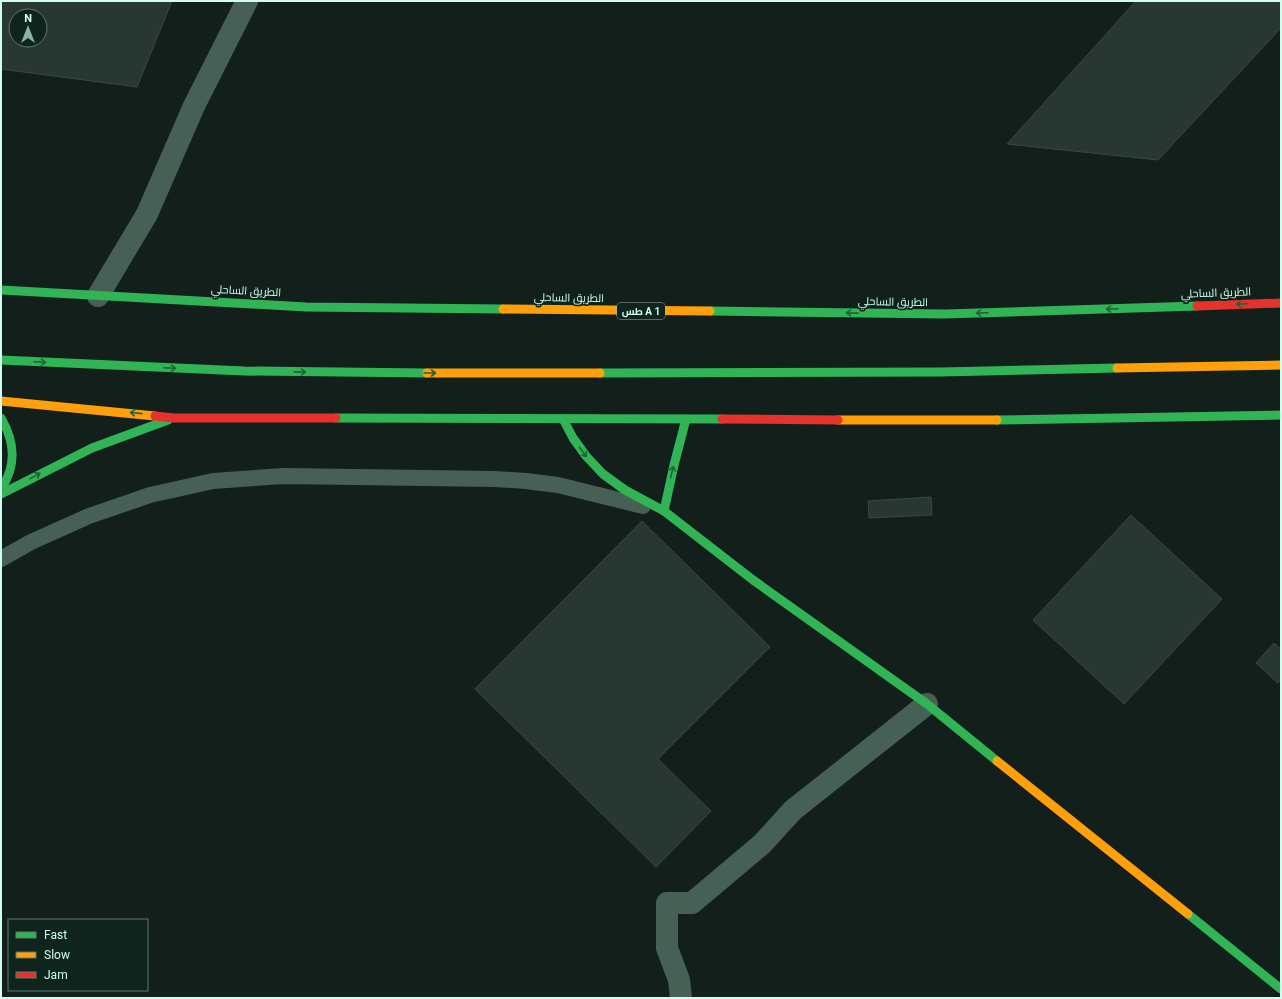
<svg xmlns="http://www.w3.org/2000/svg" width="1282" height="999" viewBox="0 0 1282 999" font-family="Roboto,Cairo,sans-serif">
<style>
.building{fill:#283732;stroke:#354a43;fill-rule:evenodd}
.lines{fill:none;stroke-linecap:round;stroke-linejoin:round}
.lane{stroke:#476056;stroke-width:16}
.street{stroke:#476056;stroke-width:22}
.fast{stroke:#30b455;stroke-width:9}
.slow{stroke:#ff9f0a;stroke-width:9}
.jam{stroke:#e5322d;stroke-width:9}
.oneway{stroke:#1d6536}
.labels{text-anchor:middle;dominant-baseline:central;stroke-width:3.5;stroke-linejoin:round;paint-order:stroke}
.shield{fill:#0e241d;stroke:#96bdb0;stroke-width:1}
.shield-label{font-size:10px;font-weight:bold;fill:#d0ffef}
.street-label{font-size:11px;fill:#d0ffef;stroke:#0e241d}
</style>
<rect width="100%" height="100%" fill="#131f1b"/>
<!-- building -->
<g class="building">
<path d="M 1,1 L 172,1 L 137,87 L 1,69 ZM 16,16 L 40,16 L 40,40 L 16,40 Z"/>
<polygon points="1136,1 1281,1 1281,28 1158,160 1007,144"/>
<polygon points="931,497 932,515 869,518 868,501"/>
<polygon points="1131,515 1222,599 1124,704 1033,620"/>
<polygon points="642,521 770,647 658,759 711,811 656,867 475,689"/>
<polygon points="1274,643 1281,649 1281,679 1278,683 1256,663"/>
</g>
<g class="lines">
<!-- lane -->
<polyline class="lane" points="1,559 31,542 89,516 150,495 213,481 283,476 495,479 526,481 558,485 643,506"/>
<!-- street -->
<g class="street">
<polyline points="98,296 147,214 194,106 247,1"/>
<polyline points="681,998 679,980 667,948 667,903 692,903 762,844 793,810 927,704"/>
</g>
<!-- fast -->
<g class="fast">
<polyline points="1,290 306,307 503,309"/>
<polyline points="710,311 945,314 1197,306"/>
<polyline points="1,360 244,371 427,373"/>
<polyline points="600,373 941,372 1117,368"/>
<path d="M 1,418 C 15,442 17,465 1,489"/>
<polyline points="336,418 722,419"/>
<polyline points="563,419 573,438 586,456 603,474 625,490 664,511 753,580 927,704 997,761"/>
<polyline points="997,420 1281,415"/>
<polyline points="1,494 92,448 168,420"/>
<polyline points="664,511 674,465 686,419"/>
<polyline points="1188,914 1281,989"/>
</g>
<!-- slow -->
<g class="slow">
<polyline points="503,309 710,311"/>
<polyline points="1117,368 1281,365"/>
<polyline points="427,373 600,373"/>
<polyline points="1,401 155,416"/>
<polyline points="838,420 997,420"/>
<polyline points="997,761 1188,914"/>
</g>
<!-- jam -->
<g class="jam">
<polyline points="1197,306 1281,303"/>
<polyline points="155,416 174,418 336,418"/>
<polyline points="722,419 838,420"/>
</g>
</g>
<!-- one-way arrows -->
<defs><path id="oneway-shaft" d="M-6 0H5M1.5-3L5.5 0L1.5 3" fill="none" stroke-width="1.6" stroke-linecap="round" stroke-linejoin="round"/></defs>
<g class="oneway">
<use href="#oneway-shaft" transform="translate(1242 304) rotate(178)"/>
<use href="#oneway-shaft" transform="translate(1112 309) rotate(178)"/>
<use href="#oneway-shaft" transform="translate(852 313) rotate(-179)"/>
<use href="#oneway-shaft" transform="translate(982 313) rotate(178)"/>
<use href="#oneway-shaft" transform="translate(40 362) rotate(3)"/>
<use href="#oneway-shaft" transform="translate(170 368) rotate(3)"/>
<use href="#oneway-shaft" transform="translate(300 372) rotate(1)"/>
<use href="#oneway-shaft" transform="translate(430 373)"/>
<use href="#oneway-shaft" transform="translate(136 413) rotate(-174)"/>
<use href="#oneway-shaft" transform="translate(583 452) rotate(53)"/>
<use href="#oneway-shaft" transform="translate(672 472) rotate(-76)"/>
<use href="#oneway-shaft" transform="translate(35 476) rotate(-29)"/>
</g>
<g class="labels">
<!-- shield labels -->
<rect class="shield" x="617" y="303" width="48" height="16" rx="3"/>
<g class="shield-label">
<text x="641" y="311">طس A 1</text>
</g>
<!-- street labels -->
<g class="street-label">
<text transform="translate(246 291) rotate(3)">الطريق الساحلي</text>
<text transform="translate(1216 293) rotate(-2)">الطريق الساحلي</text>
<text transform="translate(569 298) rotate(1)">الطريق الساحلي</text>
<text transform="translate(893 302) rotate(1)">الطريق الساحلي</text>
</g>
</g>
<!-- border -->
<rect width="1282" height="999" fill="none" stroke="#d0ffef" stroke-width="4"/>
<!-- legend -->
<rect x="8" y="919" width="140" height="72" fill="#0e241d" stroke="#5c7c71"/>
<rect x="16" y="932" width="20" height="6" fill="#30b455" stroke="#5c7c71"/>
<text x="44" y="939" font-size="12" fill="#d0ffef">Fast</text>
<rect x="16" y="952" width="20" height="6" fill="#ff9f0a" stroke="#5c7c71"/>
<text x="44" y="959" font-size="12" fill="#d0ffef">Slow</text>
<rect x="16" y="972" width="20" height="6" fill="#e5322d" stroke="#5c7c71"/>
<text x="44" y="979" font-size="12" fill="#d0ffef">Jam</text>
<!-- north arrow -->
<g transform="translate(28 28)"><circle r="19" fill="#0e241d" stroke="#5c7c71"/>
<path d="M0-3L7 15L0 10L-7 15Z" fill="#8eb1a5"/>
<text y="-6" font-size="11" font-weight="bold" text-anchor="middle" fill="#d0ffef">N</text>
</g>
</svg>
